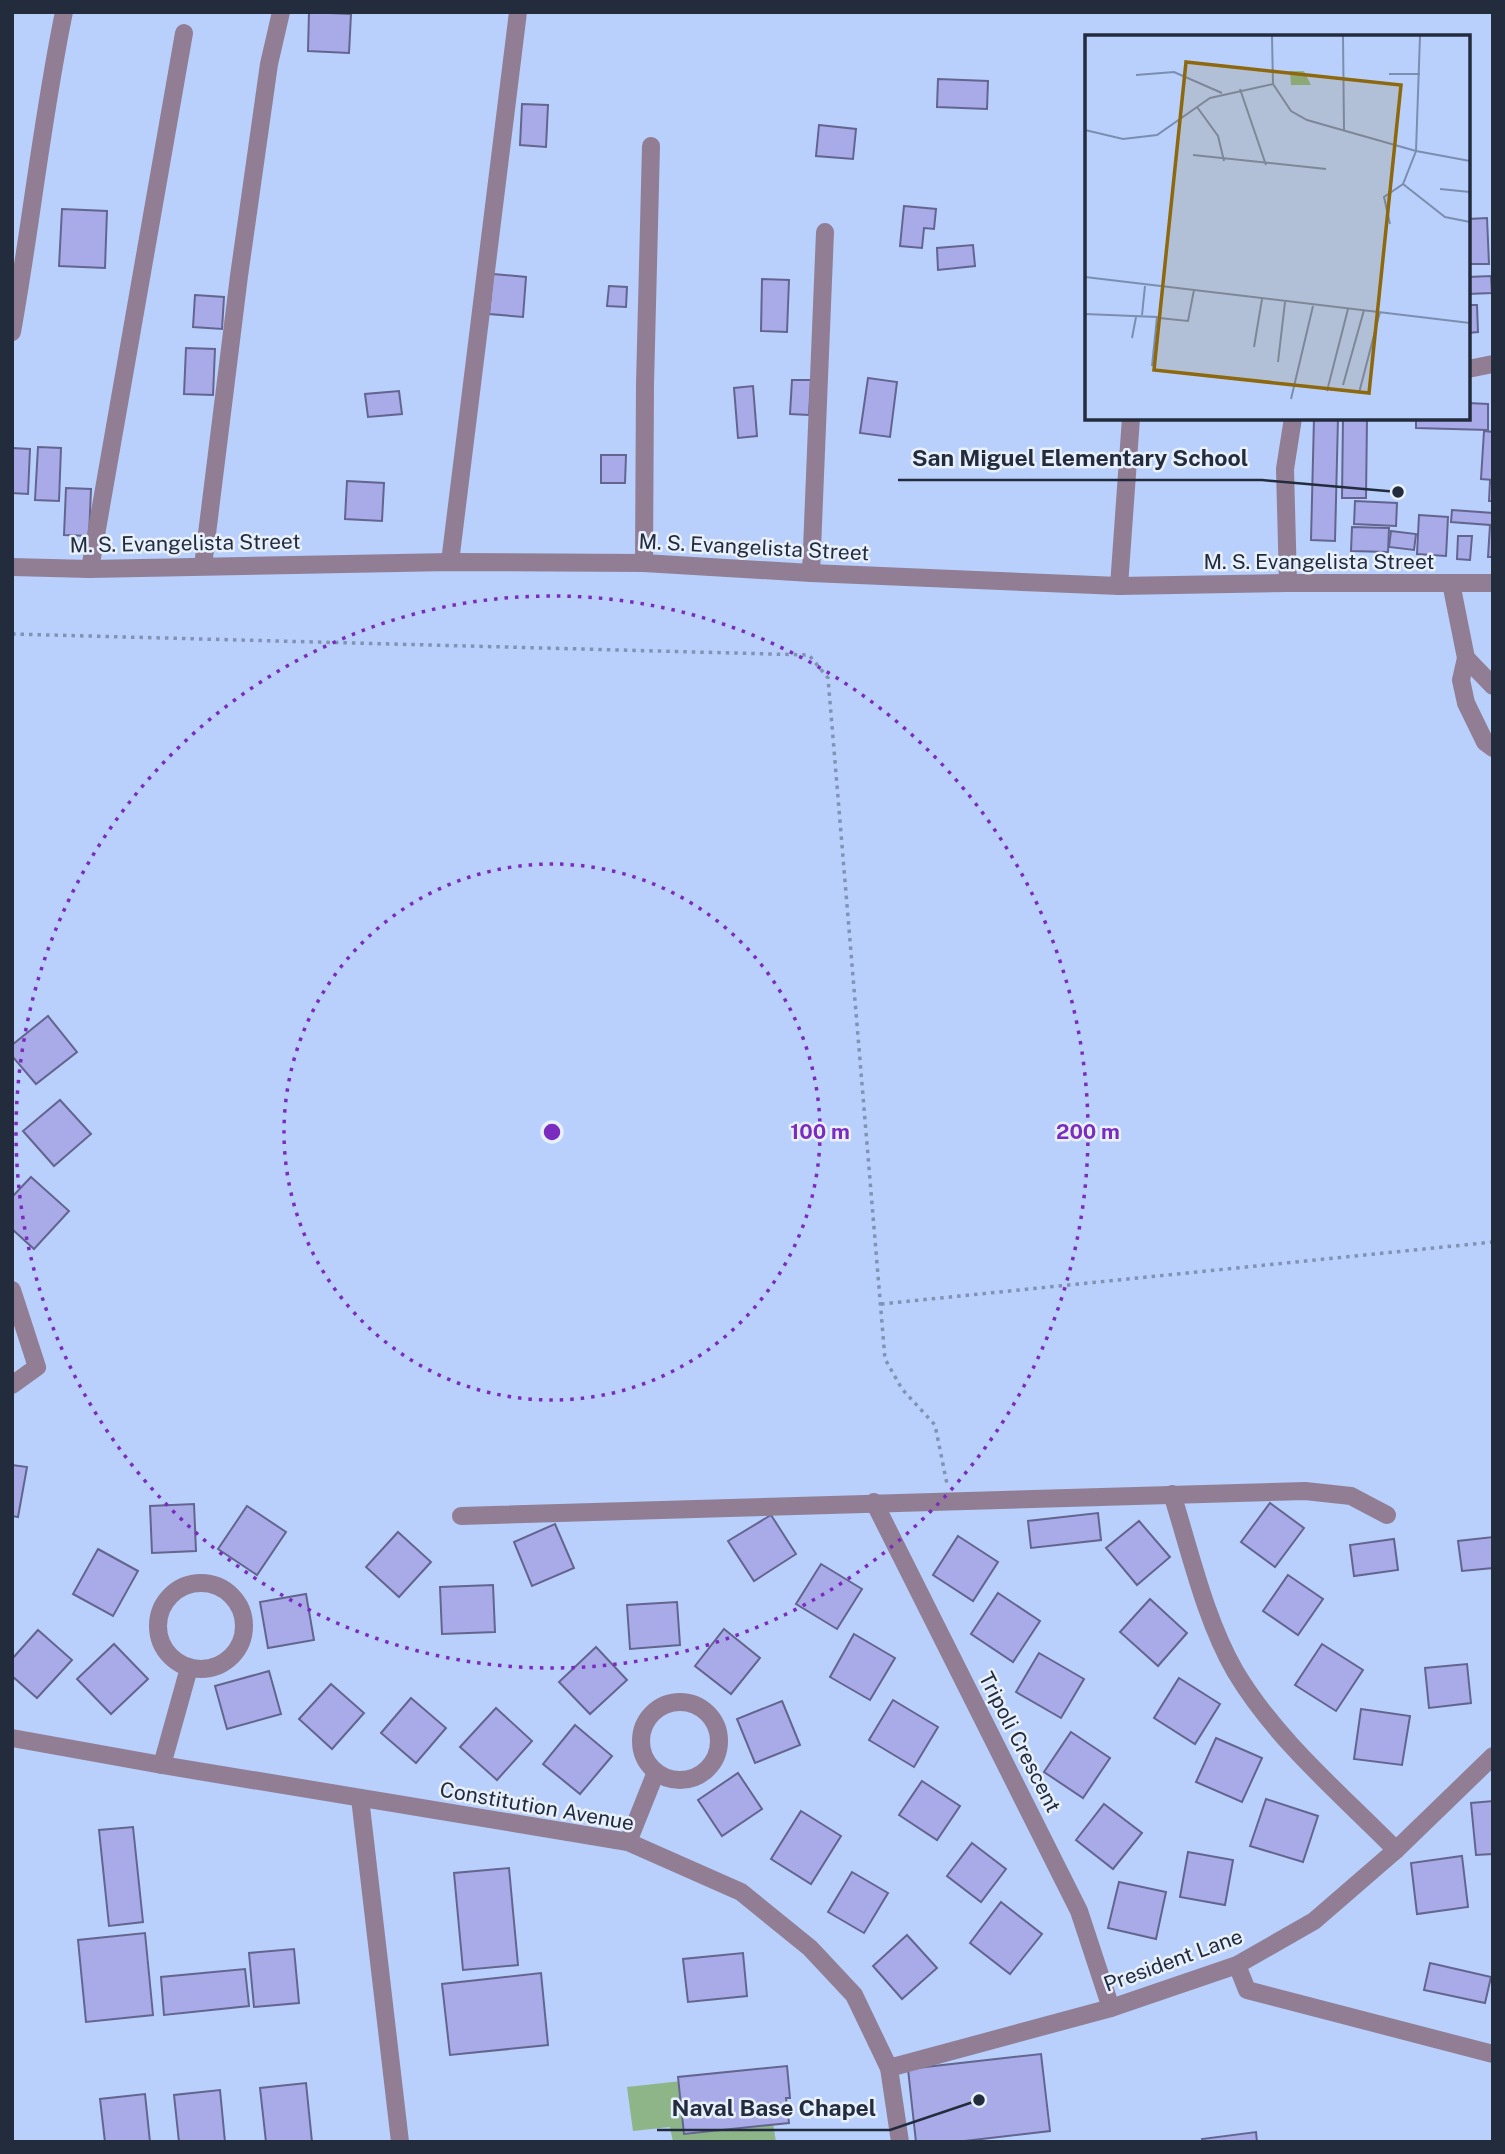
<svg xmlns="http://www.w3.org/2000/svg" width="1505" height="2154" viewBox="0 0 1505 2154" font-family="'Public Sans',sans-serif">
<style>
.green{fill:#8db588}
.building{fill:#a8abe8;stroke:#64658f;stroke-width:2}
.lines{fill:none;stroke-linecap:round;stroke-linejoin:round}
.path{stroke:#8193b4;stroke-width:3.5;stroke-dasharray:3.5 5;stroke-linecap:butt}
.minor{stroke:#917e94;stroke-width:18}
.ring{fill:none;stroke:#7b2cbf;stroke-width:3.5;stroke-dasharray:3.5 7}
.labels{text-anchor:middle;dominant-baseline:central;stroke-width:5;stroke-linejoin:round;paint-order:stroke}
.street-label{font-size:21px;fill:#232c3d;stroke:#e8f0fd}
.inset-road{fill:none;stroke:#7c8eaf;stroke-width:2}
.view{fill:#8e680c;fill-opacity:0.15;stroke:#8e680c;stroke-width:3.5}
.inset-edge{fill:none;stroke:#232c3d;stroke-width:3.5}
.centre{fill:#7b2cbf;stroke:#e8f0fd;stroke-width:3.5}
.ring-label{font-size:21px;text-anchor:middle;font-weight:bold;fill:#7b2cbf;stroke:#e8f0fd;stroke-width:5;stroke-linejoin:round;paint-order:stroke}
.leader{fill:none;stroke:#232c3d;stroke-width:2.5}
.callout-dot{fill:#232c3d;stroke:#e8f0fd;stroke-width:2.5}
.callout-label{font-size:23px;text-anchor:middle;font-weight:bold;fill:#232c3d;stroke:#e8f0fd;stroke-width:5;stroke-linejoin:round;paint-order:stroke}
</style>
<rect width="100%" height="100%" fill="#b8d0fb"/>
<!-- green -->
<polygon class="green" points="765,2072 776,2142 673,2142 670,2127 633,2131 627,2087"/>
<!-- building -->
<g class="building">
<polygon points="309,12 351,14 349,53 308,51"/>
<polygon points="938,79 988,81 987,109 937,107"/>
<polygon points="522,104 548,105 546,147 520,145"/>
<polygon points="819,125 856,129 853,159 816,156"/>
<polygon points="904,206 936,209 934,229 924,228 922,248 900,246"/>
<polygon points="62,209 107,211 105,268 59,266"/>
<polygon points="1487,218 1489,264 1468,264 1468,219"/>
<polygon points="973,245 975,266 938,270 937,248"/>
<polygon points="493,274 526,277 523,317 489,314"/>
<polygon points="1491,276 1492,293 1468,294 1468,277"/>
<polygon points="762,279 789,280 787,332 761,331"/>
<polygon points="609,286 627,287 626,307 607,306"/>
<polygon points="195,295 224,297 222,329 193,327"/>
<polygon points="1468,305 1477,305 1478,332 1468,333"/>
<polygon points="186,348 215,349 213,395 184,394"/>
<polygon points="868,378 897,382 890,437 860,433"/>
<polygon points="792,380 811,380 809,415 790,414"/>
<polygon points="753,386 757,436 738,438 734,388"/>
<polygon points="399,391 402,414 368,417 365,394"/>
<polygon points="1468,403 1488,404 1488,430 1416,428 1416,418 1468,418"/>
<polygon points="1314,418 1338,418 1335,541 1311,540"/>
<polygon points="1343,418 1367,418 1366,498 1342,498"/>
<polygon points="1484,431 1493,432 1493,480 1481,479"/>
<polygon points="38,447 61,448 59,501 35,500"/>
<polygon points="12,448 30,449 28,494 12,493"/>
<polygon points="601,455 626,455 625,483 601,483"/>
<polygon points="347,481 384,483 382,521 345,519"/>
<polygon points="1490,481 1493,481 1493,501 1489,501"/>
<polygon points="66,488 91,489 89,536 64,535"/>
<polygon points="1355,501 1397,503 1396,526 1354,524"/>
<polygon points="1452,510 1493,513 1493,557 1488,557 1490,525 1451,522"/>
<polygon points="1419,515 1448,517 1446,556 1417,554"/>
<polygon points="1352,527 1389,528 1388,552 1351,551"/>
<polygon points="1391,531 1416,534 1414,550 1389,547"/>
<polygon points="1458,536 1472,536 1470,560 1457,559"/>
<polygon points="48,1016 77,1052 36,1084 12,1056 12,1045"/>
<polygon points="60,1100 91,1134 54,1166 23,1131"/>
<polygon points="31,1177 69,1211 34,1249 12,1229 12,1197"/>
<polygon points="12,1465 27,1467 18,1517 12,1516"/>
<polygon points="1270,1503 1304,1528 1275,1567 1241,1542"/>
<polygon points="194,1504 196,1551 152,1553 150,1506"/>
<polygon points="247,1506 286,1532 257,1575 218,1549"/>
<polygon points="1098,1513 1101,1540 1031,1548 1028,1521"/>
<polygon points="771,1515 796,1554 754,1581 728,1541"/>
<polygon points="1139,1521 1170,1557 1137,1585 1106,1548"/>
<polygon points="555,1524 574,1568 532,1586 514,1542"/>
<polygon points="398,1532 431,1562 399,1597 366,1567"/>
<polygon points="958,1536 998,1562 973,1601 933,1575"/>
<polygon points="1493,1537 1493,1568 1462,1571 1458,1541"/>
<polygon points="1394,1539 1398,1570 1354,1576 1350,1545"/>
<polygon points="98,1549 138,1571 113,1616 73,1594"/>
<polygon points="821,1564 862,1589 837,1629 796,1604"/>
<polygon points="1288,1575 1323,1599 1298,1635 1263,1611"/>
<polygon points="493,1585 495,1632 442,1634 440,1587"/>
<polygon points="998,1593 1040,1621 1013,1662 971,1634"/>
<polygon points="306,1594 314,1640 268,1648 260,1602"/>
<polygon points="1150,1599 1187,1633 1158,1666 1120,1632"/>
<polygon points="677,1602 680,1645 630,1649 627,1605"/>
<polygon points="724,1629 760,1658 731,1694 695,1666"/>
<polygon points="38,1630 72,1660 37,1698 12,1676 12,1659"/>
<polygon points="854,1634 895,1658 870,1700 830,1677"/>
<polygon points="114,1644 148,1679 111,1714 77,1679"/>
<polygon points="1322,1644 1363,1670 1336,1711 1295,1685"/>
<polygon points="596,1647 627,1680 590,1714 559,1682"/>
<polygon points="1039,1653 1084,1679 1061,1718 1016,1692"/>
<polygon points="1467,1664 1471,1703 1429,1708 1425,1668"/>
<polygon points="269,1671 281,1714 227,1729 215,1686"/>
<polygon points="1179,1678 1220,1704 1195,1744 1154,1718"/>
<polygon points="331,1684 364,1713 332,1749 299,1719"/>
<polygon points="411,1698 446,1728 416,1763 381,1733"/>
<polygon points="893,1700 938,1727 914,1767 869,1740"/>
<polygon points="782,1701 800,1745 755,1763 737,1719"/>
<polygon points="496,1708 532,1741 497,1780 460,1747"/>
<polygon points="1361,1709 1410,1716 1402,1765 1354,1759"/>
<polygon points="575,1725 612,1756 580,1794 543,1764"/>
<polygon points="1071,1732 1110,1758 1083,1798 1044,1772"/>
<polygon points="1216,1738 1262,1758 1242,1802 1196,1782"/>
<polygon points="738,1773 762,1809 722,1836 698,1800"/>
<polygon points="922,1781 960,1806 937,1840 899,1815"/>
<polygon points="1266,1799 1318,1816 1303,1862 1250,1846"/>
<polygon points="1493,1801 1493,1854 1476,1855 1471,1803"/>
<polygon points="1104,1804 1142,1833 1113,1869 1076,1840"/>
<polygon points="801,1811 841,1836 811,1884 771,1859"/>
<polygon points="133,1827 143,1922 109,1926 99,1830"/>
<polygon points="972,1843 1006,1869 981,1902 947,1876"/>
<polygon points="1188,1852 1233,1860 1225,1905 1180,1897"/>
<polygon points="1462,1856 1468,1907 1417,1914 1411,1863"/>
<polygon points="509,1868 518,1965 463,1970 454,1873"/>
<polygon points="852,1872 888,1893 864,1933 828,1912"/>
<polygon points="1119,1882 1166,1892 1156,1939 1108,1928"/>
<polygon points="1001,1902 1042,1934 1010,1974 970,1943"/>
<polygon points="145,1933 153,2015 86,2022 78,1940"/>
<polygon points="907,1935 937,1968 902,1999 873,1966"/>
<polygon points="294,1949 299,2003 254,2007 249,1953"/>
<polygon points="743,1953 747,1996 688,2002 683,1959"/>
<polygon points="1430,1963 1491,1977 1485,2003 1424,1990"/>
<polygon points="245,1969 249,2006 164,2015 161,1977"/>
<polygon points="541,1973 548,2045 450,2055 442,1984"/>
<polygon points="1041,2054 1050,2131 956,2142 916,2142 908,2069"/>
<polygon points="787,2066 790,2098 786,2098 789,2123 684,2134 678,2077"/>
<polygon points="306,2083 312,2142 266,2142 260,2088"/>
<polygon points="220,2090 225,2142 179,2142 174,2095"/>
<polygon points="145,2094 150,2142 105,2142 100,2099"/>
<polygon points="1256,2132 1257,2142 1203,2142 1202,2139"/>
</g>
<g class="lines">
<!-- path -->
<g class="path">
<polyline points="12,634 809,655 828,678 885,1359 902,1389 935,1425 947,1484"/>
<polyline points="881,1304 1493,1242"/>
</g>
<!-- minor -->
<g class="minor">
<path d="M 12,332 C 31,226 42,118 64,12"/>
<polyline points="1468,369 1493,364"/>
<polyline points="450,562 518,12"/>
<polyline points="644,563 645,384 651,146"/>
<polyline points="203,566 239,276 269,64 281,12"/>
<polyline points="12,567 90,569 450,562 644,563 811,573 1119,586 1288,583 1493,583"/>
<polyline points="90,569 184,33"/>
<polyline points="811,573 825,232"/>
<polyline points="1288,583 1285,469 1293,418"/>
<polyline points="1451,583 1466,658 1461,680 1466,703 1485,742 1493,748"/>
<polyline points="1119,586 1131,418"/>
<polyline points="1466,658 1493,686"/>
<polyline points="12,1290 37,1367 12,1385"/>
<path d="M 1172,1494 C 1190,1551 1205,1619 1235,1671 C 1276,1740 1340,1793 1396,1850"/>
<polyline points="874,1502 1079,1911 1111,2008"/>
<polyline points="461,1516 1305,1491 1351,1496 1387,1515"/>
<circle cx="201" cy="1626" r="43"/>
<circle cx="680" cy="1741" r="39"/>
<polyline points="12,1738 162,1765 628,1842 741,1892 810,1948 854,1995 889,2068 900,2142"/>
<polyline points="162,1765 189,1668"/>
<polyline points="360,1798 400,2142"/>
<polyline points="628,1842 656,1772"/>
<polyline points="1237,1965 1247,1990 1493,2054"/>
<polyline points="889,2068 1111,2008 1237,1965 1314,1921 1396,1850 1493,1756"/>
</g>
</g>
<!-- distance rings -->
<g class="ring">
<circle cx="552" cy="1132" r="268"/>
<circle cx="552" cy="1132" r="536"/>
</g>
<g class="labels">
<!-- street labels -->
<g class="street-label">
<text transform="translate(185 543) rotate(-1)">M. S. Evangelista Street</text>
<text transform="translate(754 547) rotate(3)">M. S. Evangelista Street</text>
<text x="1319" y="561">M. S. Evangelista Street</text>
<text transform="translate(1020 1742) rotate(63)">Tripoli Crescent</text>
<text transform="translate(537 1806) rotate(10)">Constitution Avenue</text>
<text transform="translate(1173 1960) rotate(-20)">President Lane</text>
</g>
</g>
<!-- overview -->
<g transform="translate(1085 35)">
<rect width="385" height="385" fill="#b8d0fb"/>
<path d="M 205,36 L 219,36 L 226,50 L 206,50 Z" fill="#8db588"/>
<path class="inset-road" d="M 187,1 L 188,49 L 206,76 L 222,85 L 331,116 L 385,126M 258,1 L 259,95M 304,39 L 335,39M 51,40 L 89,37 L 137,58M 155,54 L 181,130M 112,72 L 133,101 L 139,126M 0,95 L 38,104 L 72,100 L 125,63 L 188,49M 108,120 L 241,134M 318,149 L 360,182 L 385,187M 355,154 L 385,157M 305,189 L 299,162 L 318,149 L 331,116 L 335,1M 0,242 L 385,288M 0,279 L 72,282 L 67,331M 57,280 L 60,251M 74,283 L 103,286 L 109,255M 47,303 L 51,282M 169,312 L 177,264M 193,327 L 200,267M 258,350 L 279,275M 242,356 L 263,274M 274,358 L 295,277M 206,364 L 228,271"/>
<path class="view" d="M 101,27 L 316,50 L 284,358 L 69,335 Z"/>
<rect width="385" height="385" class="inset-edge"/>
</g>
<circle cx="552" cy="1132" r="10" class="centre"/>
<g class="ring-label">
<text x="820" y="1139">100 m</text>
<text x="1088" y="1139">200 m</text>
</g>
<!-- callouts -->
<path class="leader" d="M1398 492L1262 480H898M979 2100L890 2130H657"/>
<g class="callout-dot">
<circle cx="1398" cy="492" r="7"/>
<circle cx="979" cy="2100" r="7"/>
</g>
<g class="callout-label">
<text x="1080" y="466">San Miguel Elementary School</text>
<text x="774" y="2116">Naval Base Chapel</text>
</g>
<!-- border -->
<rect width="1505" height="2154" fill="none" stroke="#232c3d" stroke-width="28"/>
</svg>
